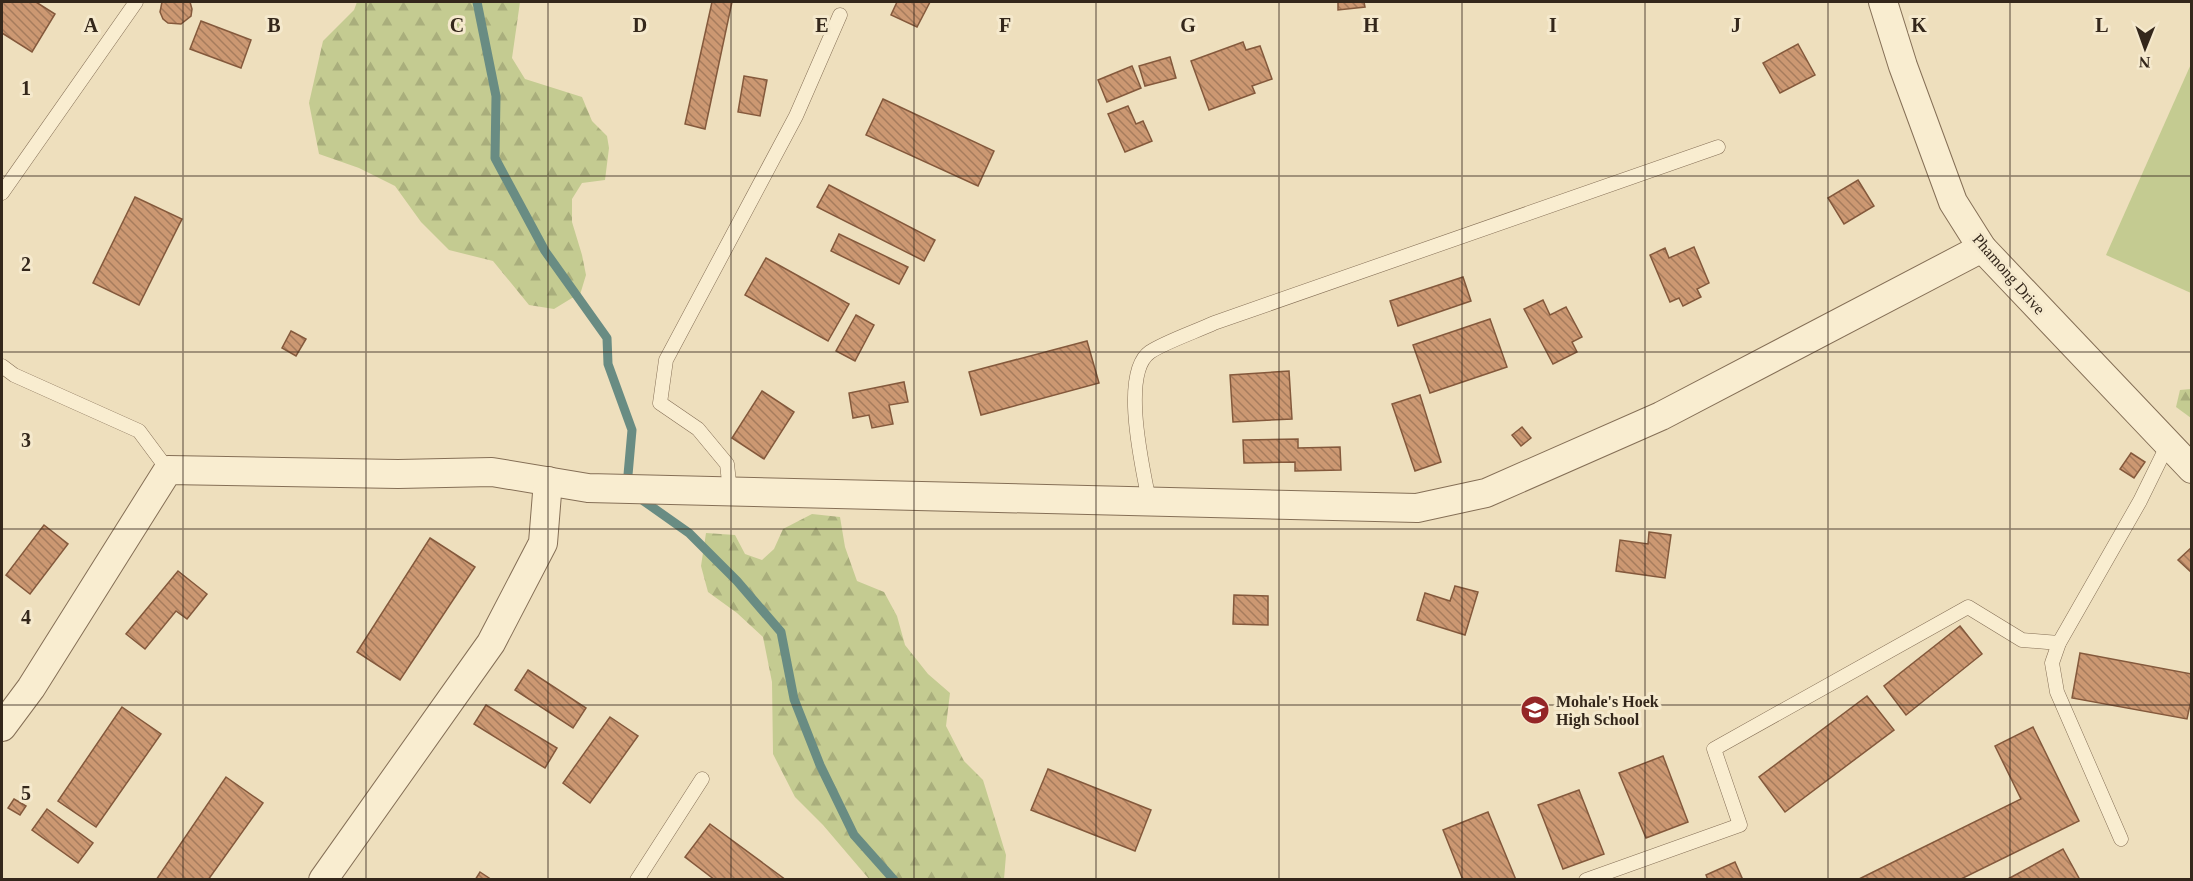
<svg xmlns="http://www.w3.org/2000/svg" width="2193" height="881" viewBox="0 0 2193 881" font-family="Georgia,serif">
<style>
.grass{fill:#c4cb91}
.forest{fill:url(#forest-firs)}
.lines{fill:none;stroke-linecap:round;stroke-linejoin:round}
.stream{stroke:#698c83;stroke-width:9}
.building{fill:url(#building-back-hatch);stroke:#84593c;stroke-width:1.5}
.lane-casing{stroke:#856f56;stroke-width:15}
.street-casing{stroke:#856f56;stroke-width:30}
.lane{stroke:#f9edd0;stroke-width:14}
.street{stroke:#f9edd0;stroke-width:28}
.grid{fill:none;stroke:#34271b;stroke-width:1.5;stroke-opacity:0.55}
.labels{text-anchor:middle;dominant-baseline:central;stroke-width:6;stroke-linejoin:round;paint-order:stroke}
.street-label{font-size:16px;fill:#34271b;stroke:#f5e9cd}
.poi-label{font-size:16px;font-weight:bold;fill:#34271b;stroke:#f5e9cd;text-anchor:start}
.grid-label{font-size:20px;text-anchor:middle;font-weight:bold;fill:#34271b;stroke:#f5e9cd;stroke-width:6;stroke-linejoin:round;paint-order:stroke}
</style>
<defs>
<pattern id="forest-firs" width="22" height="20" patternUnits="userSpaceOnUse" patternTransform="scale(1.5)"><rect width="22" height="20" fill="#c4cb91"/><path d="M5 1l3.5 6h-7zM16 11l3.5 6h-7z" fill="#a9ae7c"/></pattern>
<pattern id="building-back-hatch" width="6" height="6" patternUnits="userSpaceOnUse" patternTransform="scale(1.5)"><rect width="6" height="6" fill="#cc9872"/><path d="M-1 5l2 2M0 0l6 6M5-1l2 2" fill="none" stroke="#a67c5d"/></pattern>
</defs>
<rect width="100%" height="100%" fill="#eedfbd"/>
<!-- grass -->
<polygon class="grass" points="2191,64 2192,293 2191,293 2106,255"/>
<!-- forest -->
<g class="forest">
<polygon points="357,2 520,2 512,58 525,79 582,97 592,121 607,136 609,148 605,180 582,183 572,199 572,222 582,255 586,275 579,298 572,298 554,309 529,305 493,261 449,250 421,222 395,186 359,168 319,154 309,103 323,41 354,10"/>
<polygon points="2191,389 2192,389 2191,418 2176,407 2180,390"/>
<polygon points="812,514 840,517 845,547 857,581 884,592 897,616 905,645 928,674 950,693 946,726 964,761 983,780 1006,855 1004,879 869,879 823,825 795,797 773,754 772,682 763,637 737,613 708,592 701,566 706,533 735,535 745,554 762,560 774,549 783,529"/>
</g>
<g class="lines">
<!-- stream -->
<g class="stream">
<polyline points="477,2 496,96 495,158 545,251 607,338 608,364 632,430 627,486"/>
<polyline points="638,497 689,533 737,581 781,632 794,699 820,765 854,835 894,880"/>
</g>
</g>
<!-- building -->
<g class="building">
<polygon points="2,2 36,2 55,14 32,52 2,33"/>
<polygon points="162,2 190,2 192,9 191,16 181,24 168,23 163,19 160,12"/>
<polygon points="712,2 732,2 705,129 685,124"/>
<polygon points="897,2 930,2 917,27 891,15"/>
<polygon points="1338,2 1364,2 1365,7 1338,10"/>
<polygon points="201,21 251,40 241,68 190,49"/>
<polygon points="1243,42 1246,50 1260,46 1272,79 1252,86 1255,93 1209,110 1191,61"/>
<polygon points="1798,44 1815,75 1780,93 1763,63"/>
<polygon points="1170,57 1176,78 1145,86 1139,66"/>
<polygon points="1132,66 1141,88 1107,102 1098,80"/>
<polygon points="744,76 767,80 760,116 738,112"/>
<polygon points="883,99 994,151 978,186 866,135"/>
<polygon points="1128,106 1136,124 1143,121 1152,141 1125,152 1108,114"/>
<polygon points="1858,180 1874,206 1844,224 1828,198"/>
<polygon points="829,185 935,240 924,261 817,207"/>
<polygon points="135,197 182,219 139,305 93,283"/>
<polygon points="839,234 908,267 899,284 831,251"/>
<polygon points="1694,247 1709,283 1697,289 1701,297 1683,306 1679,298 1670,302 1650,255 1665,248 1669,258"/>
<polygon points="766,258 849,304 828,341 745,295"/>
<polygon points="1463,277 1471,301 1398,326 1390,301"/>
<polygon points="1543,300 1550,315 1566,307 1582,337 1572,342 1577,352 1553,364 1524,309"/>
<polygon points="856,315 874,325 855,361 836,351"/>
<polygon points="1490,319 1507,367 1430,393 1413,345"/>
<polygon points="291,331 306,339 296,356 282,348"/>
<polygon points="1087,341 1099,383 981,415 969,372"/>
<polygon points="1289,371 1292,419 1233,422 1230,375"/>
<polygon points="904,382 908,402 889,405 893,424 872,428 869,415 853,418 849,393"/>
<polygon points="762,391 794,412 764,459 732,438"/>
<polygon points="1420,395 1441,462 1415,471 1392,404"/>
<polygon points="1522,427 1531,438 1521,446 1512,435"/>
<polygon points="1298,439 1298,448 1340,447 1341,470 1295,471 1295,462 1244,463 1243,440"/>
<polygon points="2131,453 2145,462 2134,478 2120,469"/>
<polygon points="44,525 68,544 30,594 6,575"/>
<polygon points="1649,532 1671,535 1665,578 1616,571 1620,540 1648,544"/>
<polygon points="430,538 475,567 400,680 357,652"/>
<polygon points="2192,547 2192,573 2178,560"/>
<polygon points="178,571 207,594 187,619 176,611 145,649 126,634"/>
<polygon points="1455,586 1478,592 1465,635 1417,620 1425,593 1450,601"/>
<polygon points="1234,595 1268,596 1268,625 1233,624"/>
<polygon points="1960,626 1982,654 1906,715 1884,686"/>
<polygon points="2080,653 2192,674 2192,696 2187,719 2072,698"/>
<polygon points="528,670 586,708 573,728 515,690"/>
<polygon points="1867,696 1894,730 1785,812 1759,777"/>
<polygon points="486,705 557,748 545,768 474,724"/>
<polygon points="122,707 161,734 96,827 58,801"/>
<polygon points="610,717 638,736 590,803 563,783"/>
<polygon points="2033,727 2079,821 1959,880 1857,880 2021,799 1995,746"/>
<polygon points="1663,756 1688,822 1646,838 1619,773"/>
<polygon points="1048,769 1151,810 1135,851 1031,810"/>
<polygon points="226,777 263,803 208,880 156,880"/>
<polygon points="1579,790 1604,854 1563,869 1538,805"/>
<polygon points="14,799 26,806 20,815 8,808"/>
<polygon points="47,809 93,843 78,863 32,830"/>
<polygon points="1488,812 1516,880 1463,880 1443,830"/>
<polygon points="710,824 786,880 715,880 685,857"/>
<polygon points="2063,849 2080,880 2006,880"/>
<polygon points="1735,862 1743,880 1708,880 1706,875"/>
<polygon points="480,872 492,880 475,880"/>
</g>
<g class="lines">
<!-- lane casing -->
<g class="lane-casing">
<g id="lane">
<polyline points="2,193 136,2"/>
<polyline points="2,366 14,375 139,431 168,470"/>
<polyline points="730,491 727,464 698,429 660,403 666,360 796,116 840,15"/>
<path d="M 1149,501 C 1143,469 1120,373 1150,352 C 1165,342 1197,331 1214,323 L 1718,147"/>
<polyline points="2121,839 2057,692 2052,663 2059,643 2140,501 2167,446"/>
<polyline points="637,880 702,779"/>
<polyline points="1586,880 1740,825 1714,749 1968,607 2022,640 2059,643"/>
</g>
</g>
<!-- street casing -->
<g class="street-casing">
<g id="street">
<polyline points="1883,2 1903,66 1953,202 1982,248 2192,469"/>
<polyline points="2,727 31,688 168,470 398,474 492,472 588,488 1417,508 1486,493 1661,416 1982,248"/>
<polyline points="323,880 491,643 543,543 548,481"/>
</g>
</g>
<!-- lane -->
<use href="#lane" class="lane"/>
<!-- street -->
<use href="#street" class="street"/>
</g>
<!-- grid -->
<path class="grid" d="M 183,2 L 183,880M 366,2 L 366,880M 548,2 L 548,880M 731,2 L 731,880M 914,2 L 914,880M 1096,2 L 1096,880M 1279,2 L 1279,880M 1462,2 L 1462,880M 1645,2 L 1645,880M 1828,2 L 1828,880M 2010,2 L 2010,880M 2,176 L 2192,176M 2,352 L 2192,352M 2,529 L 2192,529M 2,705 L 2192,705"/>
<!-- icons -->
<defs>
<g id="school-disc" transform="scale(1.5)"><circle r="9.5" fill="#942627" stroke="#f5e9cd"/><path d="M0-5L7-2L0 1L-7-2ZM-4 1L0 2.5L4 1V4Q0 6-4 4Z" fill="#fff"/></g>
</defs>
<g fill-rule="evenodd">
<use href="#school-disc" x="1535" y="710"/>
</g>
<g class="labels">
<!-- street labels -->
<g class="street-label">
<text transform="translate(2009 274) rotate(49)">Phamong Drive</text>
</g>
<!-- poi labels -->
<g class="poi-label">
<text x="1556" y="701">Mohale's Hoek<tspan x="1556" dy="18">High School</tspan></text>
</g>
</g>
<g class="grid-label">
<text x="91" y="32">A</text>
<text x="274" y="32">B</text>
<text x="457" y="32">C</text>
<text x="640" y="32">D</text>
<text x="822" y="32">E</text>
<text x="1005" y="32">F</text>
<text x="1188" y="32">G</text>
<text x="1371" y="32">H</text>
<text x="1553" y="32">I</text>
<text x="1736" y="32">J</text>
<text x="1919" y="32">K</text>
<text x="2102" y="32">L</text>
<text x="26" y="95">1</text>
<text x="26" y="271">2</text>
<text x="26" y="447">3</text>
<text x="26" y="624">4</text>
<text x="26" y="800">5</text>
</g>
<!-- border -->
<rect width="2193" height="881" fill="none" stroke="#34271b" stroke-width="6"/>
<!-- north arrow -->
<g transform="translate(2145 48) rotate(181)" stroke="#f5e9cd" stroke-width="4.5" paint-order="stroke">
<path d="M0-4.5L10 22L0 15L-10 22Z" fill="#34271b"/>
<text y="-9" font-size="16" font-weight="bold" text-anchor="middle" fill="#34271b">N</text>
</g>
</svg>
